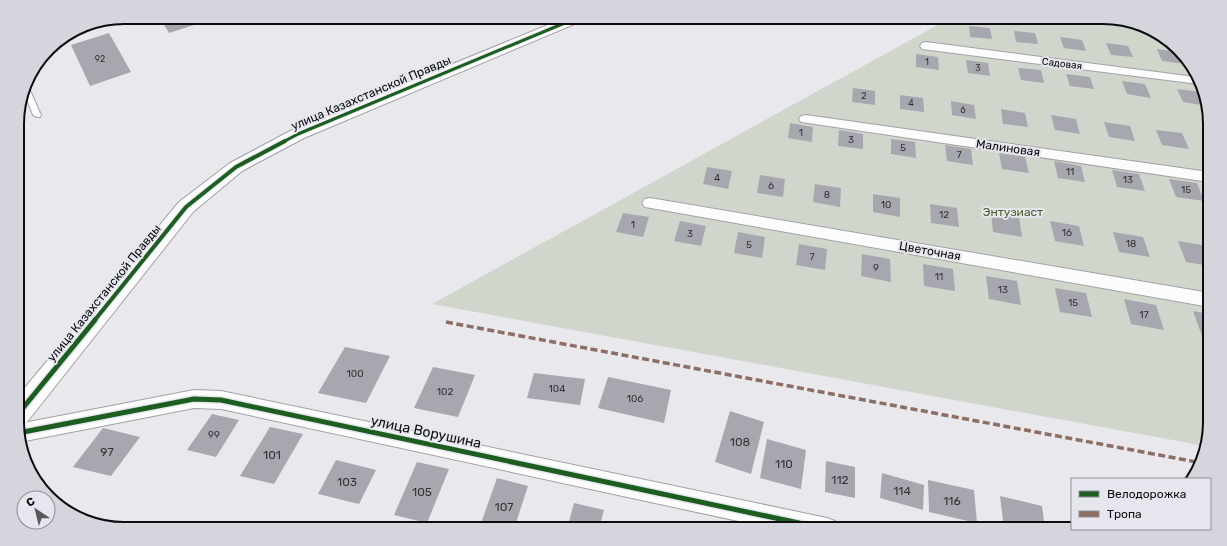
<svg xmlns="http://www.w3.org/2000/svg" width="1227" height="546" viewBox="0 0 1227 546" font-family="Rubik,sans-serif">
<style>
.green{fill:#d1d6cc}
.building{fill:#a7a7af}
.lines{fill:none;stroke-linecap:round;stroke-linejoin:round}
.service-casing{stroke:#a2a2a5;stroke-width:2}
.minor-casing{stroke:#a2a2a5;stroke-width:2}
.tertiary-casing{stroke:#a2a2a5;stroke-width:2}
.service{fill:#fcfcfc;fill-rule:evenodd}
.minor{fill:#fcfcfc;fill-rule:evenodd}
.tertiary{fill:#fcfcfc;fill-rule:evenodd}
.quiet{stroke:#8d6e63;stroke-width:3.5;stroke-dasharray:7 3.5;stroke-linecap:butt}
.cycleway-far2-casing{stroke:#e6e6ef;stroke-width:5}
.cycleway-far1-casing{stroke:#e6e6ef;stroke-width:6}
.cycleway-casing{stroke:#e6e6ef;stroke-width:8}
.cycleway-far2{stroke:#1b5e20;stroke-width:3}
.cycleway-far1{stroke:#1b5e20;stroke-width:4}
.cycleway{stroke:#1b5e20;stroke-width:5}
.labels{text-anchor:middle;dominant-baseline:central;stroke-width:4;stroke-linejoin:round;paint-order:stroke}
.far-number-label{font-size:9px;fill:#333336}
.far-street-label{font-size:10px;fill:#0c0c0e;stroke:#e6e6ef}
.number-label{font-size:10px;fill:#333336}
.street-label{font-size:12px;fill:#0c0c0e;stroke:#e6e6ef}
.park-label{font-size:12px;fill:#4a5c27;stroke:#e6e6ef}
.near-number-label{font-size:12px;fill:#333336}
.near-street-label{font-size:14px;fill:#0c0c0e;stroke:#e6e6ef}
.rim{fill:none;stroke:#0c0c0e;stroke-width:2}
</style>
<rect width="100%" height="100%" fill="#e8e8ed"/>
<!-- green -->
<polygon class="green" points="952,17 1103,17 1144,25 1188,59 1209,109 1210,423 1205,446 432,304"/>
<!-- building -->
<g class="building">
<polygon points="171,17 219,17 169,33 161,20"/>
<polygon points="969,26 990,28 992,39 970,37"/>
<polygon points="1014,31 1035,33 1038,44 1016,42"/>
<polygon points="109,33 131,72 90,86 71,45"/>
<polygon points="1060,37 1082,40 1086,51 1064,48"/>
<polygon points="1106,43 1128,46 1133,57 1111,55"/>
<polygon points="1157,49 1179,52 1186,64 1162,61"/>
<polygon points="916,54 938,57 939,70 916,67"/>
<polygon points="966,60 988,63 990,76 968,73"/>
<polygon points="1018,68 1041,70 1044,83 1021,80"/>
<polygon points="1066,74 1090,77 1094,89 1070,86"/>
<polygon points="1122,81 1145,84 1151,98 1127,94"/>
<polygon points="853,88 875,91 875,105 852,102"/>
<polygon points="1177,89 1201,92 1208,106 1183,102"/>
<polygon points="900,95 923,98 924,112 900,109"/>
<polygon points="951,101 974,105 976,119 952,115"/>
<polygon points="1001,109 1025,113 1028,127 1003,124"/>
<polygon points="1051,115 1076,119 1080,134 1055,130"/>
<polygon points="1104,122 1130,126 1135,141 1109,137"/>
<polygon points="790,123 813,127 812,142 788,138"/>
<polygon points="839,130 863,134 863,149 838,146"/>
<polygon points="1156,130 1182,133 1189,149 1162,145"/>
<polygon points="891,139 915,142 916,158 891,154"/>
<polygon points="945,145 971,149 973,165 947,161"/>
<polygon points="999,153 1025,157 1029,173 1002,169"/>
<polygon points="1054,161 1081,166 1085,182 1058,178"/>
<polygon points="707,167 732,171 728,189 703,184"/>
<polygon points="1112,170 1139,174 1145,191 1117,187"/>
<polygon points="760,175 785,179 783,197 757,193"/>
<polygon points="1169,179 1197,183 1204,201 1176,197"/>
<polygon points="815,184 841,188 840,207 813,202"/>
<polygon points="873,194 900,198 900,217 873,212"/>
<polygon points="930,204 957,208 959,227 931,223"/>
<polygon points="991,212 1019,217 1022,237 993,232"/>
<polygon points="623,213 649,217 643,237 616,232"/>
<polygon points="680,221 706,226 701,246 674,241"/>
<polygon points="1050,221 1079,226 1084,246 1055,241"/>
<polygon points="738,232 765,237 762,258 734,253"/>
<polygon points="1113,232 1143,237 1150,257 1119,252"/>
<polygon points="1178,241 1208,246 1210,266 1186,262"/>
<polygon points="799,244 827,249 825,270 796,265"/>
<polygon points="862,254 890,259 891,282 861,276"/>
<polygon points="923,264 953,269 955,291 924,286"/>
<polygon points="986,276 1017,281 1021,305 989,299"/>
<polygon points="1055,288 1086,293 1092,317 1060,312"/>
<polygon points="1124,299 1156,305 1164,330 1131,324"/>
<polygon points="1193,311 1210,314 1210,337 1202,336"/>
<polygon points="345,347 390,356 366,403 318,393"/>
<polygon points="433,367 475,375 458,417 414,408"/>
<polygon points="534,373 585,379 580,405 527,398"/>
<polygon points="608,377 671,390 664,423 598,408"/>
<polygon points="730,411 764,422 751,474 715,462"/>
<polygon points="212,414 239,420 216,457 187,450"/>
<polygon points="270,427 303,434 274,484 240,476"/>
<polygon points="103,428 140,437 111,476 73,467"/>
<polygon points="767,439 806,450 801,489 760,478"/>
<polygon points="336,460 376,470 359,504 318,494"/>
<polygon points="826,461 855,467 855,498 825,492"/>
<polygon points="417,462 449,469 427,523 394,515"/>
<polygon points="882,473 924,485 923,510 880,498"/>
<polygon points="497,478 528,486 514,529 479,529"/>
<polygon points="928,480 974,490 977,523 929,512"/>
<polygon points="1000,496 1042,506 1045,529 1004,529"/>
<polygon points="574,503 604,510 599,529 567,529"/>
<polygon points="661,523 685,528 685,529 660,529"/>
</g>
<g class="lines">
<!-- service casing -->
<g class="service-casing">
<polygon id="service" points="26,84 28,86 41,115 40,117 37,117 33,115 24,92"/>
</g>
<!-- minor casing -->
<g class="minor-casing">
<g id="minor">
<polygon points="926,42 1195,77 1199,84 922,49 920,46 922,43"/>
<polygon points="806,115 1209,172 1209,182 801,122 799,119 801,116"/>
<polygon points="650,198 1210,293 1210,307 645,207 642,203 645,199"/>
<polygon points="194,390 221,391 827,518 835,521 838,529 775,529 221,409 194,408 20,442 18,437 18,424"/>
</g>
</g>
<!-- tertiary casing -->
<g class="tertiary-casing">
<polygon id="tertiary" points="567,17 586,17 584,20 304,138 242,171 193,212 27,422 18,425 18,396 179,202 230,163 292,130"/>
</g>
<!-- service -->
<use href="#service" class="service"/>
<!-- minor -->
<use href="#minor" class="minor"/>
<!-- tertiary -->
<use href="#tertiary" class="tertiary"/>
<!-- quiet -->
<polyline class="quiet" points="446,322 1202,463"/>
<!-- cycleway-far2 casing -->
<g class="cycleway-far2-casing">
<polyline id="cycleway-far2" points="283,142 298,134 579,17"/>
</g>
<!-- cycleway-far1 casing -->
<g class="cycleway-far1-casing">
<polyline id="cycleway-far1" points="94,321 186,207 236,167 285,141"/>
</g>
<!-- cycleway casing -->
<g class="cycleway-casing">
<g id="cycleway">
<polyline points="18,414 95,320"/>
<polyline points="18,433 194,399 221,400 827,529"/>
</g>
</g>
<!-- cycleway-far2 -->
<use href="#cycleway-far2" class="cycleway-far2"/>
<!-- cycleway-far1 -->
<use href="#cycleway-far1" class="cycleway-far1"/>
<!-- cycleway -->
<use href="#cycleway" class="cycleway"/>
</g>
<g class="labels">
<!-- far-number labels -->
<g class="far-number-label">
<text x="100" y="59">92</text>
<text x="927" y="62">1</text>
<text x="978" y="68">3</text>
<text x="864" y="96">2</text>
<text x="911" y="103">4</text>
<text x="963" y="110">6</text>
</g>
<!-- far-street labels -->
<g class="far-street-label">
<text transform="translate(1062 64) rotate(7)">Садовая</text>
</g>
<!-- number labels -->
<g class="number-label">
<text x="801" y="133">1</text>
<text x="851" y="140">3</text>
<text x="903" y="148">5</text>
<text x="959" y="155">7</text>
<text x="1070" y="172">11</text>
<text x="717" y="178">4</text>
<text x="1128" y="180">13</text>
<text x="771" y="186">6</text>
<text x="1186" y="190">15</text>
<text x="827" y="195">8</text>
<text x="886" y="205">10</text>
<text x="944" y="215">12</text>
<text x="633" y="225">1</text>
<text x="1067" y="233">16</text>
<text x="690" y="234">3</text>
<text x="1131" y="244">18</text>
<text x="749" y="245">5</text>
<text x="812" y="257">7</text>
<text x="876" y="268">9</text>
<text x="939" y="277">11</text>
<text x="1003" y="290">13</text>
<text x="1073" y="303">15</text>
<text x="1144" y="315">17</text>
<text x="355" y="374">100</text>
<text x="557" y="389">104</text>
<text x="445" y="392">102</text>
<text x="635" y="399">106</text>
<text x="214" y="435">99</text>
</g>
<!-- street labels -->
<g class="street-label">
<text transform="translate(371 93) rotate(-23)">улица Казахстанской Правды</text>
<text transform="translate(1008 148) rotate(8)">Малиновая</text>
<text transform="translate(930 251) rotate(10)">Цветочная</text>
<text transform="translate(104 293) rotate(-51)">улица Казахстанской Правды</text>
</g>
<!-- park labels -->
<g class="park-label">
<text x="1013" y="212">Энтузиаст</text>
</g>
<!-- near-number labels -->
<g class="near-number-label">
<text x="740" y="442">108</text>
<text x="107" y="452">97</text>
<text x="272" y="455">101</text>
<text x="784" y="464">110</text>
<text x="840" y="480">112</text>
<text x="347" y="482">103</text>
<text x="902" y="491">114</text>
<text x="422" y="492">105</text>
<text x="952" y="501">116</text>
<text x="504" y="507">107</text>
</g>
<!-- near-street labels -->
<g class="near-street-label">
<text transform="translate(426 432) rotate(12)">улица Ворушина</text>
</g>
</g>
<!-- crop -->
<path d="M0 0H1227V546H0ZM124 24H1103A100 100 0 0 1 1203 124V422A100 100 0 0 1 1103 522H124A100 100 0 0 1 24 422V124A100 100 0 0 1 124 24Z" fill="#d5d5dd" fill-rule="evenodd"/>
<path class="rim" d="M124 24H1103A100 100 0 0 1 1203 124V422A100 100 0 0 1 1103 522H124A100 100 0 0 1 24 422V124A100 100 0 0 1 124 24Z"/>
<!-- legend -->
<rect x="1071" y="478" width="140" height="52" fill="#e6e6ef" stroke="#8f8f95"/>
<rect x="1079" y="491" width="20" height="6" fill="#1b5e20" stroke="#8f8f95"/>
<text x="1107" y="498" font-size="12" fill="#0c0c0e">Велодорожка</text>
<rect x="1079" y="511" width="20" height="6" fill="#8d6e63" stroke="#8f8f95"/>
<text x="1107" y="518" font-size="12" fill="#0c0c0e">Тропа</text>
<!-- north arrow -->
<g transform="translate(36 510) rotate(325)"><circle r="19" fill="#e6e6ef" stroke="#8f8f95"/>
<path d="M0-3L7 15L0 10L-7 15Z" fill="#59595c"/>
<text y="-6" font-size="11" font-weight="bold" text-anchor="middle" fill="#0c0c0e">С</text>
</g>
</svg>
